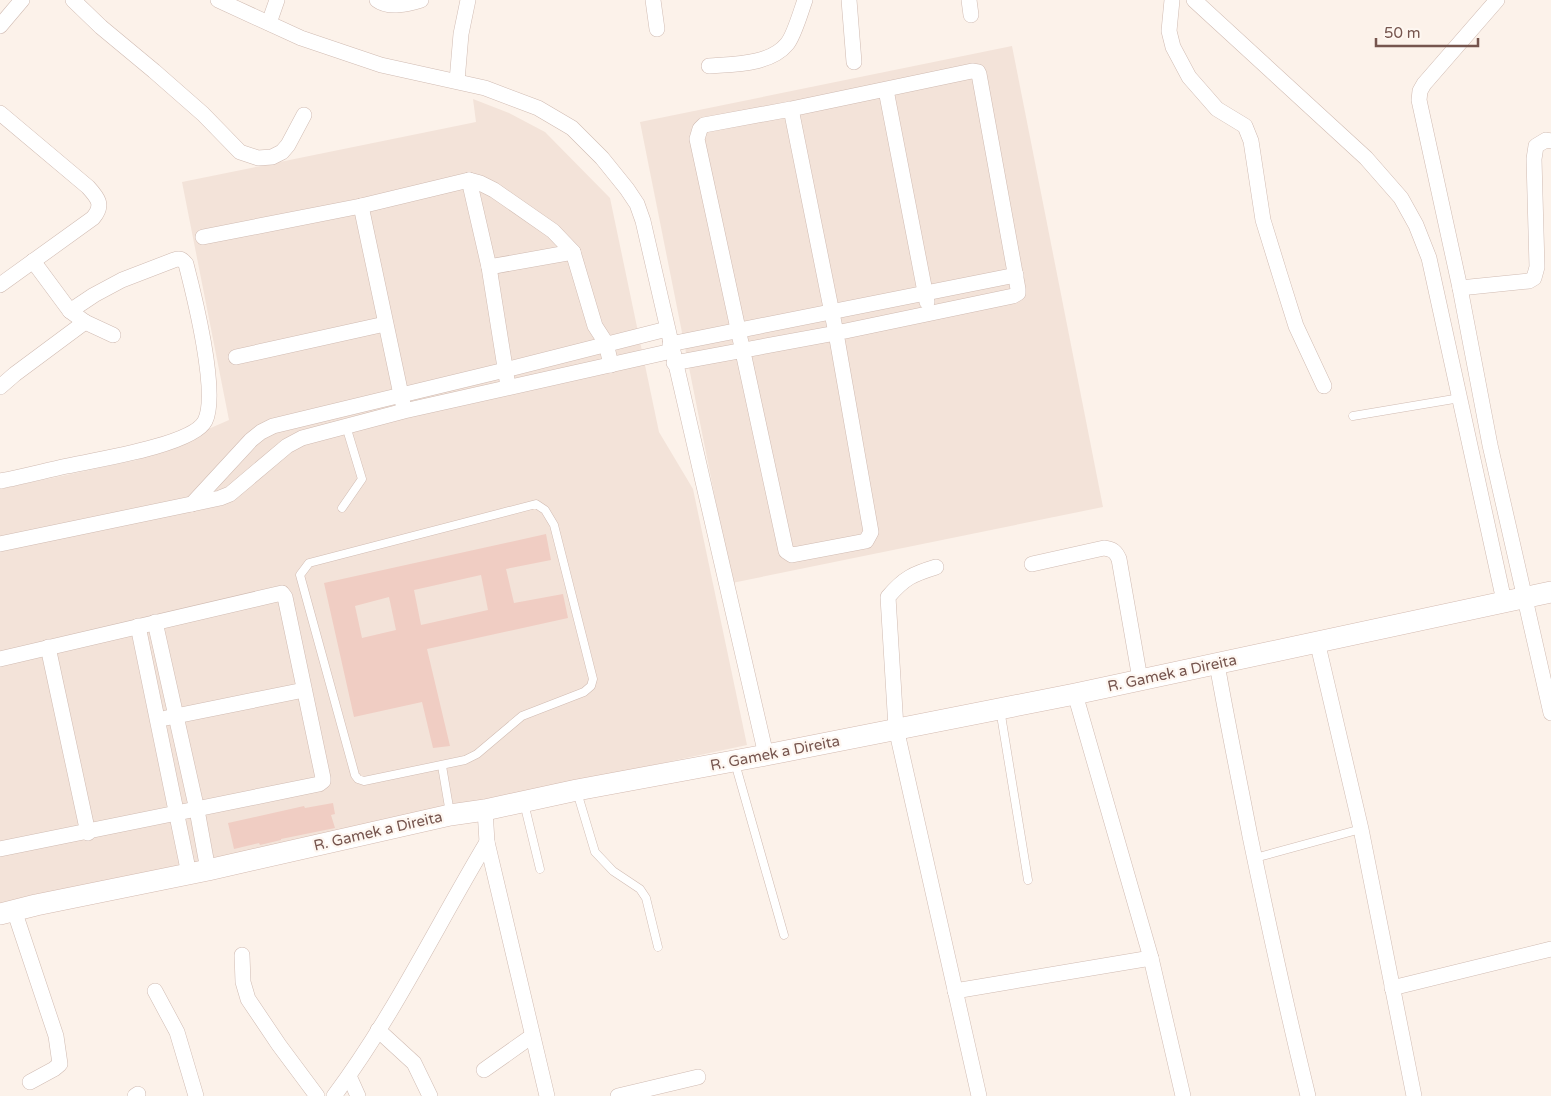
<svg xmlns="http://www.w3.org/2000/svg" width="1551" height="1096" viewBox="0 0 1551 1096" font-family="'Varela Round',sans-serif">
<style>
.residential{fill:#f3e3d9}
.building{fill:#f0cdc3;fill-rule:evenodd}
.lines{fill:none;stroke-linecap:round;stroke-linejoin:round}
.lane-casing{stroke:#d0bbb2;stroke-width:9}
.street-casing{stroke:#d0bbb2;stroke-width:16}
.secondary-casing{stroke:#d3bab0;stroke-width:22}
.lane{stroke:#fff;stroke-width:8}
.street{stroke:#fff;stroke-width:15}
.secondary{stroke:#fff;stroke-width:21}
.labels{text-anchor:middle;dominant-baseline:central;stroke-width:4.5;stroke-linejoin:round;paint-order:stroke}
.street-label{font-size:15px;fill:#76554e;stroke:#fef7f1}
</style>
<rect width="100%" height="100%" fill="#fcf2ea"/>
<!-- residential -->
<g class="residential">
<polygon points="1012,46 1103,507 732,583 640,122"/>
<polygon points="473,99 509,113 545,132 610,198 659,432 693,489 747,745 0,905 0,489 137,460 229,420 182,182 476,122"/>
</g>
<!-- building -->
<g class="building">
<path d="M 546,534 L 551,560 L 506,569 L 514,603 L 563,594 L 568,618 L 427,649 L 450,746 L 433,748 L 422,702 L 354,717 L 324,583 ZM 481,575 L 488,610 L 421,625 L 414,590 ZM 389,597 L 396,630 L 362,638 L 355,606 Z"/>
<polygon points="333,803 335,814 331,815 335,828 281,839 281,840 260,845 259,843 234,849 228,823 304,806 305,808"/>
</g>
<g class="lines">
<!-- lane casing -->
<g class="lane-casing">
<g id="lane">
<polyline points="1353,416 1460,398"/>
<polygon points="536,504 545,510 554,525 593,679 591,686 584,692 522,716 477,754 465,760 364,781 358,779 355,775 300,575 309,563"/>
<polyline points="342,508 362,479 346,426"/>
<polyline points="1000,709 1028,880"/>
<polyline points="735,763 784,935"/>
<polyline points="442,766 450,813"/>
<polyline points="577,792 595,852 613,871 640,889 646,898 658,947"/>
<polyline points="524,803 540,869"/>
<polyline points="1255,858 1361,829"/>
</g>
</g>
<!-- street casing -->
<g class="street-casing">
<g id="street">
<polyline points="73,0 101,27 154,71 203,114 240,152 258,158 272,157 282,152 288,145 304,115"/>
<polyline points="218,0 301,38 381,65 485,88 538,108 572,128 602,158 627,189 637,204 643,221 766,755"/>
<path d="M 377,0 C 389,9 408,4 421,0"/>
<polyline points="653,0 657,29"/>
<polyline points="849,0 854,62"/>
<polyline points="969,0 971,15"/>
<polyline points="1172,0 1169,31 1173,47 1189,77 1217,109 1245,126 1251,141 1263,220 1280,275 1296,326 1324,386"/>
<polyline points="1194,0 1366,158 1401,198 1416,225 1429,258 1504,601"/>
<polyline points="1497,0 1424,84 1420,91 1419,100 1460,288 1490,445 1551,713"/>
<polyline points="269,23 277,0"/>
<polyline points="0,26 22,0"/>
<path d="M 709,66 C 733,64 770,65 787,44 C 794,36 801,11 805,0"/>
<polyline points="457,81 461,34 468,0"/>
<polyline points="886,90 927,302"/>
<path d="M 0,113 L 88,187 C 98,198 104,205 93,218 L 0,285"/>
<polyline points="469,180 489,267 507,380"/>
<polyline points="361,206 403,404"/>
<polyline points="203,237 361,206 469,180 480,183 494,190 553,231 573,252 595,326 606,343 611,365"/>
<polyline points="33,261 70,311 85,322 113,335"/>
<polyline points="489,267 573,252"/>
<polyline points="1460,288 1529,281 1534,278 1537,267 1534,159 1536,146 1546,140 1551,141"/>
<polyline points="670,344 1016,275"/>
<polyline points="236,357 385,324"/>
<polyline points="674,363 836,333 1013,296 1018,293 1018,289 979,74 978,72 972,71 791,109 704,125 700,129 697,139 786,551 792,555 866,541 871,532 836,333 791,109"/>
<polyline points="0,387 15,374 85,322"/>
<path d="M 0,481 C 22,477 44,471 67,466 C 95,460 193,445 205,421 C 219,394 194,295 186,264 C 182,259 180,258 174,260 L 122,280 L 94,295 L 70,311"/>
<polyline points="192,504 251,440 261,432 273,426 505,370 667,329"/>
<polyline points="0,544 220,498 230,494 287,446 302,438 404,411 672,351"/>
<path d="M 1032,564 L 1104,548 C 1113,549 1116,552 1119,559 L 1140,679"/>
<path d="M 936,567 C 913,574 904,578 888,597 L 896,728 L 979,1096"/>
<polyline points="155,622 197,810 208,870"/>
<polyline points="138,626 189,874"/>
<polyline points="1317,641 1361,829 1414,1096"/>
<polyline points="48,647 88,833"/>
<polyline points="0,659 282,593 285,597 323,778 323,781 319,784 0,849"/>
<path d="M 1217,664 C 1227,721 1239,779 1250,836 C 1268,923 1287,1010 1308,1096"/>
<polyline points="1075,694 1151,958 1183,1096"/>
<polyline points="166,718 304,690"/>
<polyline points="485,810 487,842 547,1096"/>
<polyline points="14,910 56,1036 60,1064 54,1069 30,1082"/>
<polyline points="242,955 243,982 248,999 279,1045 317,1096"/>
<polyline points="1392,988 1551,949"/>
<polyline points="155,991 177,1032 196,1096"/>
<polyline points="955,991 1151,958"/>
<polyline points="378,1030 414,1063 430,1096"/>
<polyline points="484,1070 532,1036"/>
<polyline points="349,1076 358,1096"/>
<polyline points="135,1096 138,1094"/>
<path d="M 334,1096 C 393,1017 436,927 487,842"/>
<polyline points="618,1096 698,1077"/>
</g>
</g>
<!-- secondary casing -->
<g class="secondary-casing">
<polyline id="secondary" points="0,914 36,905 208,870 450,815 485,810 577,790 766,755 1075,694 1551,592"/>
</g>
<!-- lane -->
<use href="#lane" class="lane"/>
<!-- street -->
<use href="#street" class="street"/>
<!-- secondary -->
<use href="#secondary" class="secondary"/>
</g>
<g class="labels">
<!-- street labels -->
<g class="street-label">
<text transform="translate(1172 673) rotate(-12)">R. Gamek a Direita</text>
<text transform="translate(775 753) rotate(-11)">R. Gamek a Direita</text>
<text transform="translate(378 831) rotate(-13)">R. Gamek a Direita</text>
</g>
</g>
<!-- scale -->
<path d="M1376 38v8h102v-8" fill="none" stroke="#76554e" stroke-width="2.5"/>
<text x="1384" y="38" font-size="15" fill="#76554e" stroke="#fef7f1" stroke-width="4" paint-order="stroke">50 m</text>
</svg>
